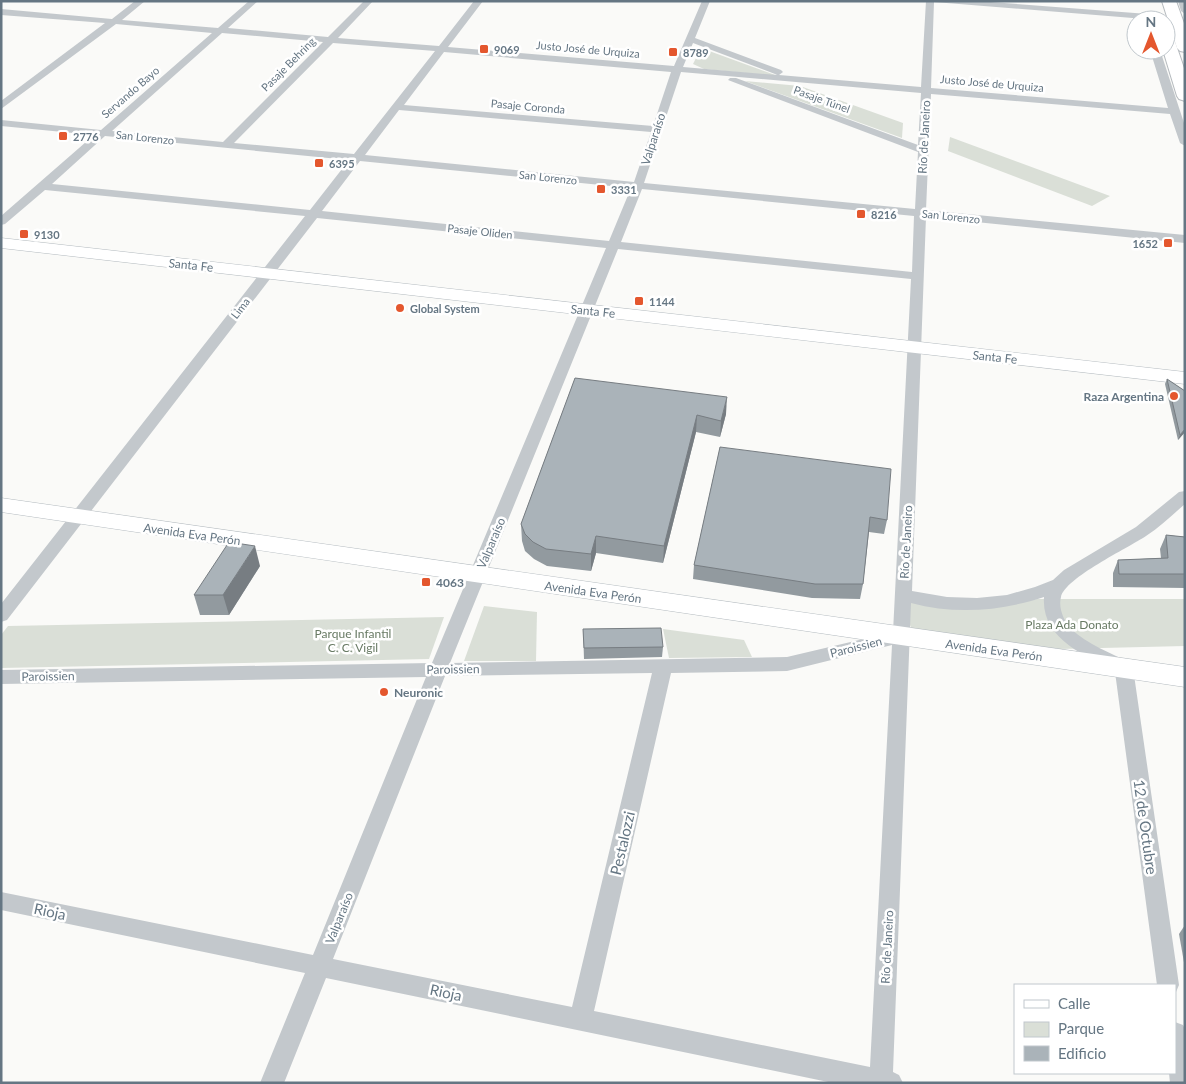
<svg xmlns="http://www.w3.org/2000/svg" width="1186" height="1084" viewBox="0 0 1186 1084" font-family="Lato,sans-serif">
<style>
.green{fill:#dadfd7}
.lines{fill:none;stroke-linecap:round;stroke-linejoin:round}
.secondary-casing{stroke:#b3babf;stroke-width:1}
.primary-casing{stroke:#b5babe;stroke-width:2}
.minor{fill:#c3c8cc;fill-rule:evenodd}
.secondary{fill:#fff;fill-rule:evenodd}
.primary{fill:#fff;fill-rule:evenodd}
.wall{fill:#929a9f}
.shaded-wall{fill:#777d82}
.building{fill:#aab3b9;stroke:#777d82}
.poi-dot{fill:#e4572e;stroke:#fff;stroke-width:2}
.labels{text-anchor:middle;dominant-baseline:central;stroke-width:5;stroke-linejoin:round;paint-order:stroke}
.far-poi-label{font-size:11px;font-weight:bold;fill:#657683;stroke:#fff;text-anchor:start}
.far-street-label{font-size:11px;fill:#657683;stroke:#fff}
.street-label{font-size:12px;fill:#657683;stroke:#fff}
.poi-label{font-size:12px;font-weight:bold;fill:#657683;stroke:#fff;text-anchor:start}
.park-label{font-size:12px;fill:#687a64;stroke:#fff}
.near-street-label{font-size:15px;fill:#657683;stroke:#fff}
</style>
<rect width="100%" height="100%" fill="#fafaf8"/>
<!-- green -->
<g class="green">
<polygon points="701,48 778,76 704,69 693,64"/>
<polygon points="745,81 800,86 903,123 902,138"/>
<polygon points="950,137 1110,196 1092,206 948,151"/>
<path d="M 1038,599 L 1185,599 L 1185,646 L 1060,649 L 913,631 C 907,620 905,613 911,602 L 970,608 Z"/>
<polygon points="484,606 537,612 536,661 464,661"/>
<polygon points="444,617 429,659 1,668 1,635 8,626"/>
<polygon points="663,629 744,640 752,657 669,658"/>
</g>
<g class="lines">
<!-- secondary casing -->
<g class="secondary-casing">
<g id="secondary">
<polygon points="1,238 1185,372 1185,384 1,248"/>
<polygon points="1,498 1185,667 1185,687 1,512"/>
</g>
</g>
<!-- primary casing -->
<g class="primary-casing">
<g id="primary">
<polygon points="1162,1 1176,1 1185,26 1185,52 1180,51 1177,48"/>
<polygon points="1166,32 1171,33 1173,36 1185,71 1185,101 1179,99 1177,96 1163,50 1166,50"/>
</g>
</g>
<!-- minor -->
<g class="minor">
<path d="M 135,1 L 145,1 L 122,20 L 218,28 L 249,1 L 258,1 L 228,28 L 328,37 L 364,1 L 373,1 L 338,38 L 439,46 L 474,1 L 483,1 L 448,47 L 674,66 L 702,1 L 710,1 L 695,38 L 781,70 L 783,72 L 779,75 L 921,87 L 926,1 L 977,1 L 1148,14 L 1149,16 L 1145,19 L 934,2 L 931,88 L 1168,108 L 1150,50 L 1160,50 L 1185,126 L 1185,146 L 1180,143 L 1170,114 L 931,94 L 926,210 L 1185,235 L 1185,243 L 926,217 L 912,591 L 947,597 L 977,598 L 1007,595 L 1035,587 L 1053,580 L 1064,570 L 1136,527 L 1179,492 L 1185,491 L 1185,504 C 1172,515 1160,527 1146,536 C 1128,548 1065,578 1061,597 C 1058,608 1064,621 1071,629 C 1087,644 1111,653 1130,663 L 1133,668 L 1179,985 L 1176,992 L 1175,985 L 1157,985 L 1115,672 C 1085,655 1041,639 1044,597 C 1001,611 956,615 911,603 L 893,1072 L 899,1075 L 903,1083 L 833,1083 L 326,978 L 284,1083 L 260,1083 L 305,973 L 1,910 L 1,892 L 313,955 L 426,677 L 1,684 L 1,670 L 432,663 L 606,248 L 317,218 L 7,620 L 1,622 L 1,604 L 305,216 L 45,190 L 5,224 L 1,225 L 1,216 L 94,135 L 1,126 L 1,120 L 101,130 L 212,33 L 116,24 L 1,109 L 1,101 L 105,23 L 1,15 L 1,9 L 112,19 ZM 222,33 L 323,42 L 223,142 L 112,131 ZM 333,43 L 435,51 L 354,154 L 234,143 ZM 693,43 L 775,74 L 777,75 L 683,67 ZM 444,52 L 671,72 L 653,126 L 404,105 ZM 681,72 L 921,93 L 918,145 L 736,78 L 730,78 L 728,80 L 918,152 L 915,209 L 644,183 ZM 399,110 L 651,132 L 634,182 L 365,155 ZM 105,136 L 349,160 L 310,210 L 52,184 ZM 360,161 L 631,188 L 609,241 L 322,211 ZM 642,189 L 914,216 L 912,272 L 621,242 ZM 618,249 L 911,279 L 893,632 L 787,657 L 450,663 ZM 892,645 L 870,1067 L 594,1011 L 671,673 L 787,671 ZM 652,673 L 572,1007 L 333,959 L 445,676 Z"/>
<polygon points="1178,1 1185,1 1185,14 1181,11"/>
<polygon points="1175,1022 1183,1025 1185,1029 1185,1083 1170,1083 1169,1073 1175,1073"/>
</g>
<!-- secondary -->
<use href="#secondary" class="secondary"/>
<!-- primary -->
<use href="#primary" class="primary"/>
</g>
<!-- wall -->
<g class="wall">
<polygon points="575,378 726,414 720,437 696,432 663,563 596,553 591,571 547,566 534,559 525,551 522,541 521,524"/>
<polygon points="1167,379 1185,391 1185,432 1178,440 1165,384"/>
<polygon points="720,447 887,520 884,534 869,532 863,584 860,599 812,598 693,579 694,565"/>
<polygon points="1166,535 1185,537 1185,588 1113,587 1113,573 1118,560 1161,558 1160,549"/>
<polygon points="260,566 229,615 200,615 194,595"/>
<polygon points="583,629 663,647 662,657 584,659"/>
<polygon points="1185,925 1185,968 1179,934"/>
</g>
<!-- shaded-wall -->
<g class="shaded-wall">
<polygon points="727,397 726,414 720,437 721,421"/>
<polygon points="697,415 696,432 663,563 664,546"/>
<polygon points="1185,429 1185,432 1178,440 1180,435"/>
<polygon points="596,536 596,553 591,571 591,554"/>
<polygon points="255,546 260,566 229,615 223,595"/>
</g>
<!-- building -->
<g class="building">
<polygon points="575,378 727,397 721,421 697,415 664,546 596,536 591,554 546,549 533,542 525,534 521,524"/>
<polygon points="1167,379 1185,391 1185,429 1180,435"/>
<polygon points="720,447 891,469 887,520 870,517 863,584 815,584 694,565"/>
<polygon points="1166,535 1185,537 1185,574 1119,574 1118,560 1168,558"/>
<polygon points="229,542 255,546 223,595 194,595"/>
<polygon points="661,628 663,647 584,648 583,629"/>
</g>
<!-- markers -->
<g class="poi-dot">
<rect x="479" y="44" width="10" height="10" rx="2.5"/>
<rect x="668" y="47" width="10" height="10" rx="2.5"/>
<rect x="58" y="131" width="10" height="10" rx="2.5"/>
<rect x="314" y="158" width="10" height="10" rx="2.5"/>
<rect x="596" y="184" width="10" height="10" rx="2.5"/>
<rect x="856" y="209" width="10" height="10" rx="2.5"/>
<rect x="19" y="229" width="10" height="10" rx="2.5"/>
<rect x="1163" y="238" width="10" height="10" rx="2.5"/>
<rect x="634" y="296" width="10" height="10" rx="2.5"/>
<circle cx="400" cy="308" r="5"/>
<circle cx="1174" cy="396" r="5"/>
<rect x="421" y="577" width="10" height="10" rx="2.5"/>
<circle cx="384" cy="692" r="5"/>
</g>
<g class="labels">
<!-- far-poi labels -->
<g class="far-poi-label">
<text x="494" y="49">9069</text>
<text x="683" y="52">8789</text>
<text x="73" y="136">2776</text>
<text x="329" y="163">6395</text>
<text x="611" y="189">3331</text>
<text x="871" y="214">8216</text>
<text x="34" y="234">9130</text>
<text x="1158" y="243" text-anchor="end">1652</text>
<text x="649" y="301">1144</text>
<text x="410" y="308">Global System</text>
</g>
<!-- far-street labels -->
<g class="far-street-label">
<text transform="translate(588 49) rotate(5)">Justo José de Urquiza</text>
<text transform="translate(288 64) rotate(-45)">Pasaje Behring</text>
<text transform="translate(992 83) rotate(5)">Justo José de Urquiza</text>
<text transform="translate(130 92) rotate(-41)">Servando Bayo</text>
<text transform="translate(822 99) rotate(20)">Pasaje Túnel</text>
<text transform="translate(528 106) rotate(5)">Pasaje Coronda</text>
<text transform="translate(145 137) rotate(6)">San Lorenzo</text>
<text transform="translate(548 177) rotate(6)">San Lorenzo</text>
<text transform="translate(951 216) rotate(6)">San Lorenzo</text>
<text transform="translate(480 231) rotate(6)">Pasaje Oliden</text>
<text transform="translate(240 308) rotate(-52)">Lima</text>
</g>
<!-- street labels -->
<g class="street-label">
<text transform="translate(924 137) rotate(-87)">Río de Janeiro</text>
<text transform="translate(653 139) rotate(-72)">Valparaíso</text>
<text transform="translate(191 265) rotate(6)">Santa Fe</text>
<text transform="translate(593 311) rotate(6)">Santa Fe</text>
<text transform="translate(995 357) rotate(6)">Santa Fe</text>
<text transform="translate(192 534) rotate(8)">Avenida Eva Perón</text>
<text transform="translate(906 542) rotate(-87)">Río de Janeiro</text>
<text transform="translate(491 543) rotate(-67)">Valparaíso</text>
<text transform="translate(593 592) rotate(8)">Avenida Eva Perón</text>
<text transform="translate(856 647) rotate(-14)">Paroissien</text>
<text transform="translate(994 650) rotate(8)">Avenida Eva Perón</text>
<text transform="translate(453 669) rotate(-1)">Paroissien</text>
<text transform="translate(48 676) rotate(-1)">Paroissien</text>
<text transform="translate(339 918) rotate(-68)">Valparaíso</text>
<text transform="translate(887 947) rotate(-87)">Río de Janeiro</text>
</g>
<!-- poi labels -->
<g class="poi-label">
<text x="1164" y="396" text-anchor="end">Raza Argentina</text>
<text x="436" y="582">4063</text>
<text x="394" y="692">Neuronic</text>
</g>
<!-- park labels -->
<g class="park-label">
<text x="1072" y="624">Plaza Ada Donato</text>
<text x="353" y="633">Parque Infantil<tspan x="353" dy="14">C. C. Vigil</tspan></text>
</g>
<!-- near-street labels -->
<g class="near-street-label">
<text transform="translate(1146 827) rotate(82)">12 de Octubre</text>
<text transform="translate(622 843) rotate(-77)">Pestalozzi</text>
<text transform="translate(50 911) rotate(12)">Rioja</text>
<text transform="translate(446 992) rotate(12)">Rioja</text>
</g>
</g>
<!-- border -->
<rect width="1186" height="1084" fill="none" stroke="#657683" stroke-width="5"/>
<!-- legend -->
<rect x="1014" y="984" width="162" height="90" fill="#ffffff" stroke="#c1c8cd"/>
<rect x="1024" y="1000" width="25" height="8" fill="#ffffff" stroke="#c1c8cd"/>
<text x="1058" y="1009" font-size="15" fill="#657683">Calle</text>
<rect x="1024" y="1022" width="25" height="15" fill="#dadfd7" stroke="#c1c8cd"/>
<text x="1058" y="1034" font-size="15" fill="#657683">Parque</text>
<rect x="1024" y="1046" width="25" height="15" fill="#aab3b9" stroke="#c1c8cd"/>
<text x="1058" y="1059" font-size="15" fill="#657683">Edificio</text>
<!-- north arrow -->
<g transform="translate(1151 35)"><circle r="24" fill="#ffffff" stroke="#c1c8cd"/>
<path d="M0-4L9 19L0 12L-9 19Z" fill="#e4572e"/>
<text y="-8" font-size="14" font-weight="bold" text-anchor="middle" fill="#657683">N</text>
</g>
</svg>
